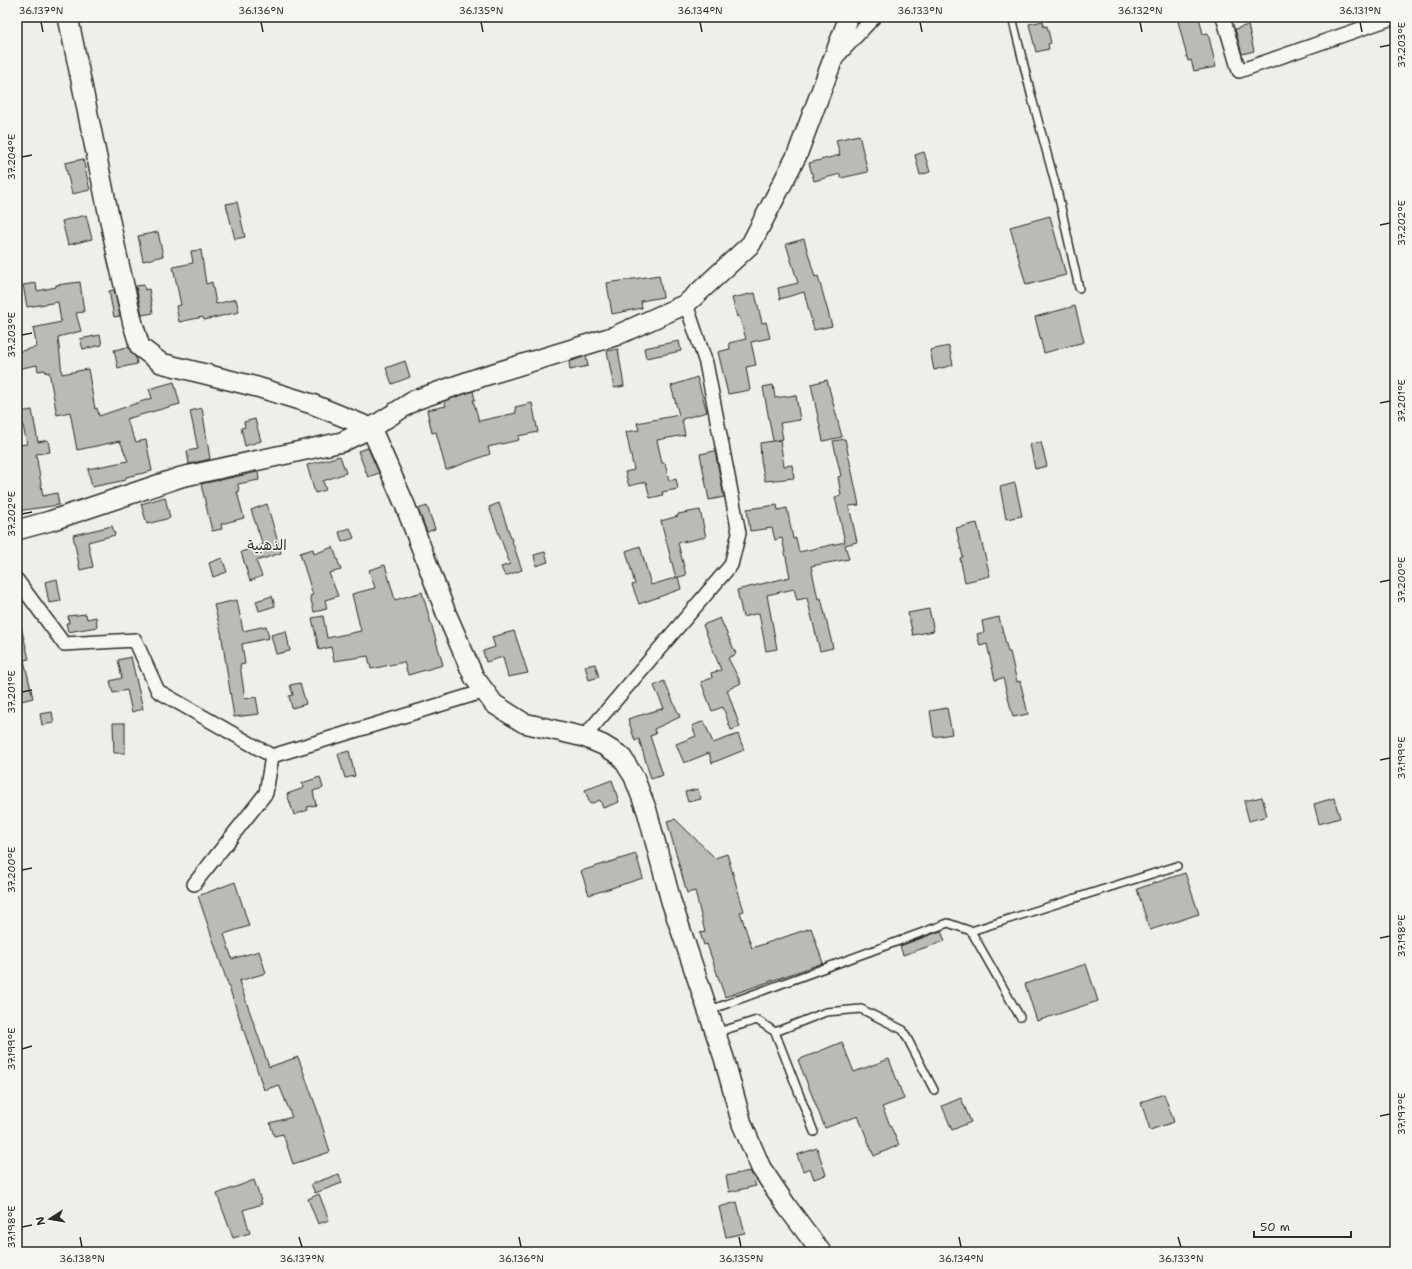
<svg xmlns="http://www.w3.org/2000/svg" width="1412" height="1269" viewBox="0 0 1412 1269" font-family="'Shantell Sans','Playpen Sans Arabic',sans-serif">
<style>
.building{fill:#babab7;stroke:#2b2b2b}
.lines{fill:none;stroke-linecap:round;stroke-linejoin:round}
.lane-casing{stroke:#2b2b2b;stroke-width:10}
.street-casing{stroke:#2b2b2b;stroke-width:16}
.secondary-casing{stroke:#2b2b2b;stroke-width:22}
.lane{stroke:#f6f6f2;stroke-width:7}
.street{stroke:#f6f6f2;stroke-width:13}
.secondary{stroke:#f6f6f2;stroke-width:19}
.ticks{fill:none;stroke:#2b2b2b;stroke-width:1.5}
.labels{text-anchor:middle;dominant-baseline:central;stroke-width:3;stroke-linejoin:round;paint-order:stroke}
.quarter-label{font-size:14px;fill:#2b2b2b;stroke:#f6f6f2}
.neatline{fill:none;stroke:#2b2b2b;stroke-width:1.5}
.ticks-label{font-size:10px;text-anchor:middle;fill:#2b2b2b}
</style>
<rect width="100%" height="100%" fill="#eeeeea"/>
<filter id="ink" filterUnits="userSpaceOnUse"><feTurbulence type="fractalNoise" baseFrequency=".025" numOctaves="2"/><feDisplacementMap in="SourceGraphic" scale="8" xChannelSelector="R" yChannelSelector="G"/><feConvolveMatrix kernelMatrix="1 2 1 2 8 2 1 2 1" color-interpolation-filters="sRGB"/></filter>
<g filter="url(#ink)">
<!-- building -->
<g class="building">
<polygon points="1177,17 1199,17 1203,34 1208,33 1216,67 1194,71 1191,60 1188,61"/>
<polygon points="1043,21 1044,27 1047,26 1051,43 1048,44 1049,49 1036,52 1029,24"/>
<polygon points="1248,25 1254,51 1242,54 1235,29"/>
<polygon points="859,135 868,172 841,178 840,174 814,181 809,163 840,155 836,140"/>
<polygon points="924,152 930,172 920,175 915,155"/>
<polygon points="83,159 90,190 72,194 65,163"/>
<polygon points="237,202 245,237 235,239 226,204"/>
<polygon points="86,215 92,239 68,245 62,221"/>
<polygon points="1050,216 1066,275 1026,285 1010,227"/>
<polygon points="158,232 163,256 143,261 138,236"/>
<polygon points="804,239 815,277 818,276 832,326 814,330 804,292 780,299 778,288 798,283 786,244"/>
<polygon points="201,250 206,284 212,282 216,304 236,299 239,312 204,320 203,317 179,322 176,306 181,305 173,267 193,263 191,251"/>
<polygon points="659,275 663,297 641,301 642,308 612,314 607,283"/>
<polygon points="80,282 84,312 76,313 81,331 58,337 62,374 88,369 95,409 97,408 99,416 152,398 149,389 174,382 180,404 126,419 136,442 146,440 152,471 126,477 126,480 92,487 88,469 128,461 120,441 77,450 70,412 57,415 49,372 46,373 45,370 38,371 37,365 17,369 17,352 37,347 33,328 61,322 58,302 27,307 23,285 36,283 37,291 56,287 56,285"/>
<polygon points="144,285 145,290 149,289 153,313 142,315 136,286"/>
<polygon points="114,290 120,316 114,317 109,291"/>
<polygon points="755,293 762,323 766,322 770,338 751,342 756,365 746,367 750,390 728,394 718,352 730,349 729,343 746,339 739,316 737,317 732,298"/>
<polygon points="1075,306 1084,342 1044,353 1035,317"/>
<polygon points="100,335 102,345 83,349 80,339"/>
<polygon points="679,341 681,351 646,358 644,348"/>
<polygon points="949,346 953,365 934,370 930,350"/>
<polygon points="128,347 136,358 137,364 118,368 114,350"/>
<polygon points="618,349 624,386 614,388 607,351"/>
<polygon points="586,356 588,366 570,370 569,362"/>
<polygon points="405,361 410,377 392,384 386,368"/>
<polygon points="697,377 707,412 682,419 685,435 657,440 662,463 665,463 669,481 676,479 678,489 662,492 663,495 650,498 646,482 629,486 625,472 634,470 626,432 639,430 637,423 679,415 671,386"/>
<polygon points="827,380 842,437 823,441 811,384"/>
<polygon points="773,385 775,398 796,395 800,420 780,423 783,439 773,441 763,387"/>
<polygon points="473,391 475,400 473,400 479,421 516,413 515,407 532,403 538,432 518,436 519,440 488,447 490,454 446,470 436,432 432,433 427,410 446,406 444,401"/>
<polygon points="202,408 210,459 189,464 187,451 198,449 190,411"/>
<polygon points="32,410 38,442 48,440 50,452 36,454 43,496 57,493 59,505 17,511 17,445 27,444 20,412"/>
<polygon points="255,419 261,441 245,446 241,428 245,427 244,422"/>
<polygon points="845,439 859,505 849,506 857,542 845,545 849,559 811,566 818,599 821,598 833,648 820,651 807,598 797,600 794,589 767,595 777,649 766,651 759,613 743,617 737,590 790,577 782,538 775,540 772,528 750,531 747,509 777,505 778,510 787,508 793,539 796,538 799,552 845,542 835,497 841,495 838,477 841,476 833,441"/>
<polygon points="780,440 784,466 792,465 794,478 765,481 761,460 760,443"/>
<polygon points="1041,442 1047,466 1035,469 1030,444"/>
<polygon points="368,448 379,473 368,477 358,451"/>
<polygon points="715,451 724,497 709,500 700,454"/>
<polygon points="340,456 346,473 323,481 326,490 315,493 307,465"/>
<polygon points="258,472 259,480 238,484 239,492 237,492 244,518 221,524 222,529 212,531 201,484"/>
<polygon points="1015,483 1022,516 1006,519 1000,487"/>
<polygon points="165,497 170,518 147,524 141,504"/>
<polygon points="499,503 522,570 505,576 501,567 510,564 489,507"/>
<polygon points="267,504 281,553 256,561 262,576 250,581 241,552 263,545 251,510"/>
<polygon points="427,506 435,529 427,532 418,509"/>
<polygon points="700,510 706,537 678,543 686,575 676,578 661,521 678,516 678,514"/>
<polygon points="977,523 990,576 965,582 960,558 963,557 956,528"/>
<polygon points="112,526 115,535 88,542 93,567 80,570 73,535"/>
<polygon points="350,528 354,538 342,542 339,532"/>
<polygon points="640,546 651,585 678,577 681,589 639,604 632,585 635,584 626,551"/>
<polygon points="333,547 341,570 329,573 338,596 325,600 327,609 314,612 310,596 313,595 300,553 313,549 314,554"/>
<polygon points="545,552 548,562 536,566 534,555"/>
<polygon points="222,558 227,572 213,577 209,563"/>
<polygon points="385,565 395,600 422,592 443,665 408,675 404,662 371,669 368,656 334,661 331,647 319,650 312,618 323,616 327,638 361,631 352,594 375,588 369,570"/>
<polygon points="57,579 61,601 49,603 45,582"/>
<polygon points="272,596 275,606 259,611 256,601"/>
<polygon points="237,600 243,631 266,626 269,638 242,644 245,664 240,665 245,699 256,697 259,714 234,717 221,632 214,605"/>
<polygon points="929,609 934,631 913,635 908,613"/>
<polygon points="86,614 87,619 96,617 97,627 68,632 66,623 69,623 68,616"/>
<polygon points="999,617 1008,652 1010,652 1017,682 1020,681 1028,714 1013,717 1003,678 995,680 987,644 980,646 977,634 984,632 982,621"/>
<polygon points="720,618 736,654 728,658 741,683 727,690 740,727 731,730 723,707 712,711 701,682 712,678 711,673 721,670 703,625"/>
<polygon points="21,627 29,659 24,660 33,698 21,701 17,687 17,628"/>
<polygon points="286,631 290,651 276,654 271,635"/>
<polygon points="514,631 528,673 508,677 503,657 486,662 483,651 495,647 492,637"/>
<polygon points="131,657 143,709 132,712 127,690 113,693 110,681 122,678 118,660"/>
<polygon points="595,664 599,677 589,680 585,666"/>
<polygon points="664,681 680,717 654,729 656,734 650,736 663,775 651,779 639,739 635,741 628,719 664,708 654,686"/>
<polygon points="300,683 306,704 292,708 289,696 293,695 290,685"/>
<polygon points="947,708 952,734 934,737 930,711"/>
<polygon points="52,712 54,723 42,725 40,714"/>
<polygon points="704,721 713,743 738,734 744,750 712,763 709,753 684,763 676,744 696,736 692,726"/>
<polygon points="113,723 125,723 125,753 114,753"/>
<polygon points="349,751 355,776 345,778 338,754"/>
<polygon points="320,777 323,788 313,791 316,805 307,807 308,810 294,815 287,794 304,788 302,783"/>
<polygon points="612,780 619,802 603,808 600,800 590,804 585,790"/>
<polygon points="698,789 701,799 688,802 685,792"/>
<polygon points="1262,797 1267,816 1249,821 1244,801"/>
<polygon points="1334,798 1340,818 1319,824 1314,804"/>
<polygon points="675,819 715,858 727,854 744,911 740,912 752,948 811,928 823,963 725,997 707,944 704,945 700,933 705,932 695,891 687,893 667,821"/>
<polygon points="636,854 643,878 589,895 581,871"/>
<polygon points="1185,873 1199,914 1150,930 1137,889"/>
<polygon points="235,882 249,926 224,934 232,959 259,951 266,973 239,981 269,1067 298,1057 318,1112 330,1152 293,1164 283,1134 274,1136 270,1123 292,1117 279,1085 264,1090 198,896"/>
<polygon points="941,931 945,941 903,955 900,946"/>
<polygon points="1086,964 1098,1001 1037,1021 1025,984"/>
<polygon points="842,1042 854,1072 889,1059 904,1099 882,1107 899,1145 874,1156 858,1116 825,1128 798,1060"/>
<polygon points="1164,1094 1174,1122 1150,1130 1141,1102"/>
<polygon points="961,1098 971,1122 952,1130 942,1106"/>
<polygon points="817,1148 826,1175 814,1179 810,1168 803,1171 797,1155"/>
<polygon points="750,1171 756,1186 729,1192 726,1176"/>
<polygon points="339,1174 342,1183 315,1193 311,1184"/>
<polygon points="254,1180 262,1204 243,1210 250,1233 233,1238 217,1194"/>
<polygon points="319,1194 329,1220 318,1224 308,1199"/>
<polygon points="737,1202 745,1233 726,1237 719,1207"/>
</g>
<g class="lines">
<!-- lane casing -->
<g class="lane-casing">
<g id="lane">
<polyline points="1012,17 1032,98 1058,194 1079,288"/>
<polyline points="971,931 1020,1017"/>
<polyline points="710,1010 948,923 971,931 1177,866"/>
<polyline points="775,1032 826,1012 861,1009 903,1030 934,1090"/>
<polyline points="715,1033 757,1020 775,1032 814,1132"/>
</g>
</g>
<!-- street casing -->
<g class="street-casing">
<g id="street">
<polyline points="1223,17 1239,71 1395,17"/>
<polyline points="837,57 874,17"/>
<polyline points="17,580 64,644 135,640 158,691 272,756 266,793 194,884 231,838"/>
<polyline points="584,737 731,565 739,533 706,363 686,304"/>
<polyline points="272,756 485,691"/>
</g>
</g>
<!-- secondary casing -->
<g class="secondary-casing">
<g id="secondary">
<polyline points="68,17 117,255 133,324 140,347 161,363 257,387 312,404 371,428 405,505 446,613 474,677 494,704 524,723 584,737 603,745 621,756 634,777 647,811 671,901 724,1058 742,1124 761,1168 788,1208 821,1252"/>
<polyline points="17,530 50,521 181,477 342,442 371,428 415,400 481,377 615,336 686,304 751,244 797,155 847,22 846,17"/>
</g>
</g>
<!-- lane -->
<use href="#lane" class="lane"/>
<!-- street -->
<use href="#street" class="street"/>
<!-- secondary -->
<use href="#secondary" class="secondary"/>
</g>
</g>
<!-- ticks -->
<path class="ticks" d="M 41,22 L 43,32M 261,22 L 263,32M 481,22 L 483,32M 700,22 L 702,32M 920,22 L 922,32M 1140,22 L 1142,32M 1360,22 L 1362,32M 1380,47 L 1390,45M 22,157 L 32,155M 1380,225 L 1390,223M 22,335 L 32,333M 1380,403 L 1390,401M 22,514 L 32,512M 1380,582 L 1390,580M 22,692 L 32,690M 1380,760 L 1390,758M 22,870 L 32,868M 1380,938 L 1390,936M 22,1049 L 32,1046M 1380,1116 L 1390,1114M 22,1227 L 32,1225M 80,1237 L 82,1247M 299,1237 L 302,1247M 519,1237 L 521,1247M 739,1237 L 741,1247M 959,1237 L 961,1247M 1178,1237 L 1181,1247"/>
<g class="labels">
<!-- quarter labels -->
<g class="quarter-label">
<text x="267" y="545">الذهبية</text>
</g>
</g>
<!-- margin -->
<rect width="1412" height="1269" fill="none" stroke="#f6f6f2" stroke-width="44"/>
<!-- north arrow -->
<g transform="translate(50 1219) rotate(258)" stroke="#f6f6f2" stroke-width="3" paint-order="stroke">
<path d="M0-3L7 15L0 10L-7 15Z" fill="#2b2b2b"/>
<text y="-6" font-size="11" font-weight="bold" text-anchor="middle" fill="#2b2b2b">N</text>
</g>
<!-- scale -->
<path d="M1254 1231v6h97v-6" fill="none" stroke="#2b2b2b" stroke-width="2"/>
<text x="1260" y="1231" font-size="12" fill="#2b2b2b" stroke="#f6f6f2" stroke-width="3" paint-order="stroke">50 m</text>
<rect x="22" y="22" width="1368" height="1225" class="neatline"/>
<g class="ticks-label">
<text x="41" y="14">36.137°N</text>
<text x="261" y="14">36.136°N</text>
<text x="481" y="14">36.135°N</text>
<text x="700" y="14">36.134°N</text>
<text x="920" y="14">36.133°N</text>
<text x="1140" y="14">36.132°N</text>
<text x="1360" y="14">36.131°N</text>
<text transform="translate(1401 45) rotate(-90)" y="4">37.203°E</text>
<text transform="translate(11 157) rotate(-90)" y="4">37.204°E</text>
<text transform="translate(1401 223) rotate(-90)" y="4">37.202°E</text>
<text transform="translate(11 335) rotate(-90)" y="4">37.203°E</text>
<text transform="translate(1401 401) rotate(-90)" y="4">37.201°E</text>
<text transform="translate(11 514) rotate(-90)" y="4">37.202°E</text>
<text transform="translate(1401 580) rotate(-90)" y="4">37.200°E</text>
<text transform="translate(11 692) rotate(-90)" y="4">37.201°E</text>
<text transform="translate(1401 758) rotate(-90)" y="4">37.199°E</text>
<text transform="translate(11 870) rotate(-90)" y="4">37.200°E</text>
<text transform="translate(1401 936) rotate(-90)" y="4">37.198°E</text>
<text transform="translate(11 1049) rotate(-90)" y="4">37.199°E</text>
<text transform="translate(1401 1114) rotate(-90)" y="4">37.197°E</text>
<text transform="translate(11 1227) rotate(-90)" y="4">37.198°E</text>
<text x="82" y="1262">36.138°N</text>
<text x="302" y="1262">36.137°N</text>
<text x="521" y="1262">36.136°N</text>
<text x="741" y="1262">36.135°N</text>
<text x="961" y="1262">36.134°N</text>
<text x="1181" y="1262">36.133°N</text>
</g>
</svg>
